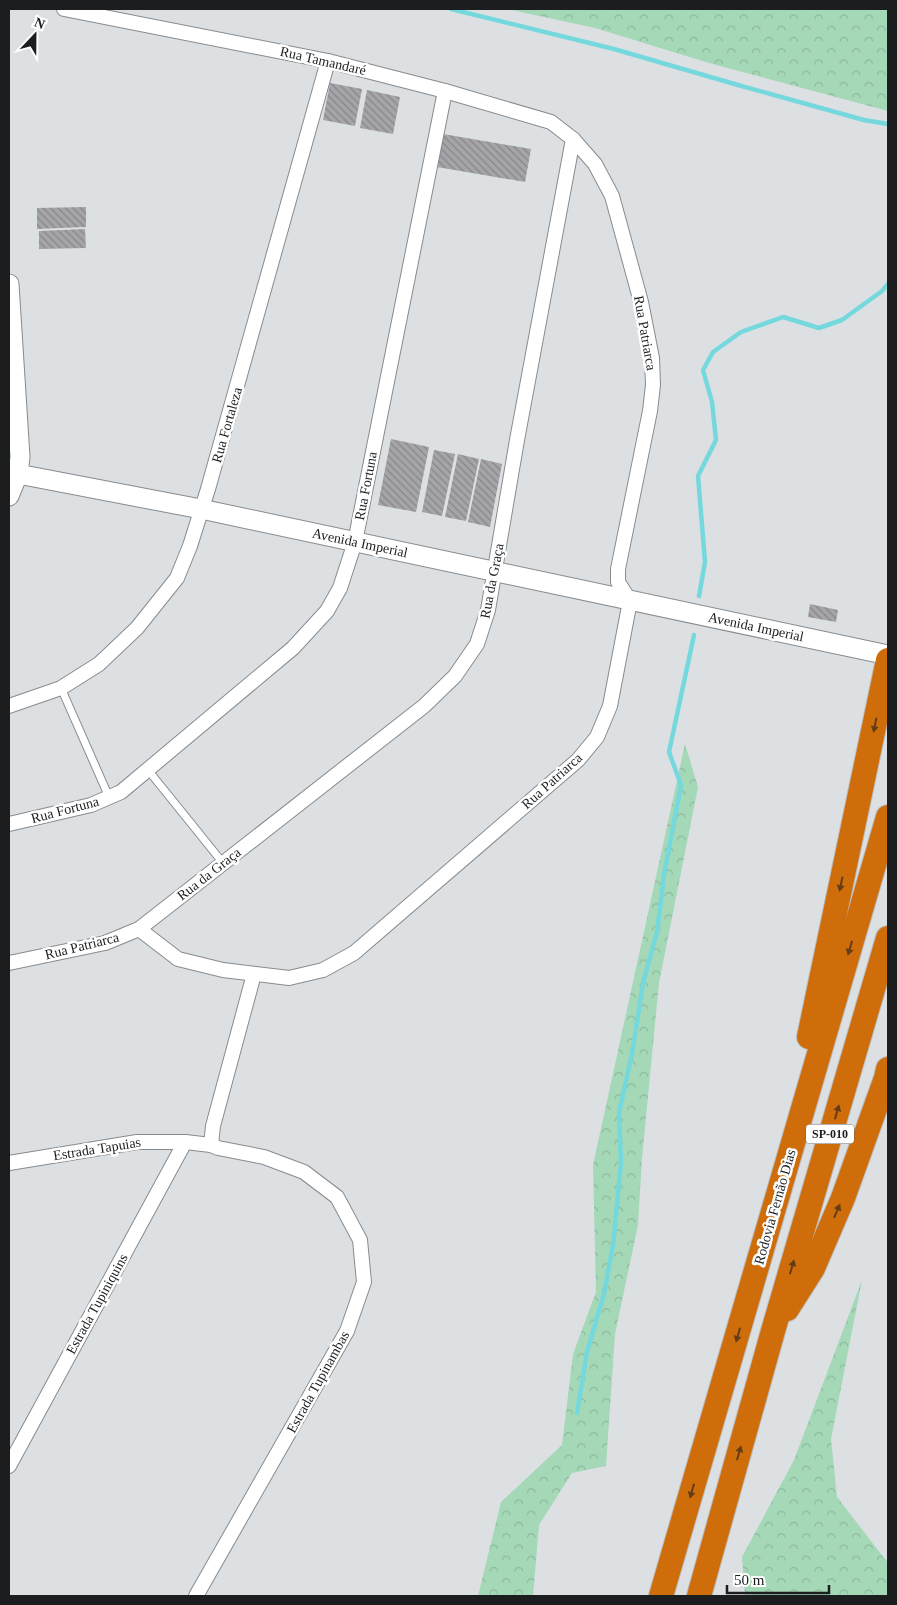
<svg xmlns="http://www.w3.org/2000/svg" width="897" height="1605" viewBox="0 0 897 1605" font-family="Georgia,serif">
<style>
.forest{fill:url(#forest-crowns)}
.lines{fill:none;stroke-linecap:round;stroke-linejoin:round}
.stream{stroke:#75d8dd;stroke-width:4.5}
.building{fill:url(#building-back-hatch)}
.service-casing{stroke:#888b8e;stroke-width:9}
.minor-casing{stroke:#888b8e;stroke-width:16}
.secondary-casing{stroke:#888b8e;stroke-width:21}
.motorway-casing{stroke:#bbbbbc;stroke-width:26}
.service{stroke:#fff;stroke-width:7}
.minor{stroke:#fff;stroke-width:14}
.secondary{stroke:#fff;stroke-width:19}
.motorway{stroke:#cf6d0a;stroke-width:24}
.oneway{fill:#643d17}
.labels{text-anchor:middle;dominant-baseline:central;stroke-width:5;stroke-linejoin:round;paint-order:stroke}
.shield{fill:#fff;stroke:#606162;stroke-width:1}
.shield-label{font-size:12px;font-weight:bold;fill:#1c1d1f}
.street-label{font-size:14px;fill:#1c1d1f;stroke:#fff}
</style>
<defs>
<pattern id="forest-crowns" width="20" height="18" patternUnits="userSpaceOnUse" patternTransform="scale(1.25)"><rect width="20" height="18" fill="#a4d8b7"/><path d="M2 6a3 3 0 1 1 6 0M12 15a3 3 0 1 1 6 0" fill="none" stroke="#8db99d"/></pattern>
<pattern id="building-back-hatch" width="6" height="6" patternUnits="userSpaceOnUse" patternTransform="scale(1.25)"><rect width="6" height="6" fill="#a5a4a8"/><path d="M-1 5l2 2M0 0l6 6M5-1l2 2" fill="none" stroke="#868588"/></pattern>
</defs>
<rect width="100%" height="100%" fill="#dde0e3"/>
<!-- forest -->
<g class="forest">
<polygon points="507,9 888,9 888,111 709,63 595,28"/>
<polygon points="685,744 698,787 659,983 642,1158 638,1225 615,1334 606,1466 572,1473 539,1525 533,1596 478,1596 501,1502 562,1445 573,1354 596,1292 593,1165"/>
<polygon points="862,1280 831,1439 837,1497 888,1563 888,1596 745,1596 742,1557 794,1460"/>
</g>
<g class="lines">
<!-- stream -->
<g class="stream">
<polyline points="451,9 614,49 738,85 864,120 888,124"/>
<polyline points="699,596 705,562 698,476 716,440 712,402 703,370 713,352 741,332 783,317 819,328 842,320 882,291 888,284"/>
<polyline points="577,1413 587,1352 604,1294 613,1245 621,1163 619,1113 632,1054 643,983 657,932 664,875 681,785 669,752 694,635"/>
</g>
</g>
<!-- building -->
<g class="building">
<polygon points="330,83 362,89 355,126 323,120"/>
<polygon points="367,90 400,97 393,134 360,128"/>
<polygon points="443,134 531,149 525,182 437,167"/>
<polygon points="86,207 86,227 37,229 37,208"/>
<polygon points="85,229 86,248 39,249 39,231"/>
<polygon points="391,439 429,447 416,512 378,505"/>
<polygon points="434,450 455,454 442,516 422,512"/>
<polygon points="458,454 479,459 466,521 445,517"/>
<polygon points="481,459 502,464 490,527 468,522"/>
<polygon points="810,604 838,610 836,622 808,617"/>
</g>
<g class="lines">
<!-- service casing -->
<g class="service-casing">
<g id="service">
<polyline points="61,688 109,797"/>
<polyline points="148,770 223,863"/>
</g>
</g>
<!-- minor casing -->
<g class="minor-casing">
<g id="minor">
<polyline points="9,706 61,688 99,664 137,628 177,578 190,546 208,489 328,61"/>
<polyline points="9,824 91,805 121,792 293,648 327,611 340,588 355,542 445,91"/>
<polyline points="139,929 424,706 455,676 477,644 488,610 517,440 573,139"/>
<polyline points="9,963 105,943 139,929 178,959 223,970 289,978 323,970 354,953 578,760 597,737 610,706 630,601 618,582 618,569 650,411 653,385 652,358 641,302 612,196 595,164 573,139 551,122 445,91 328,61 64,9"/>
<polyline points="211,1145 213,1126 254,974"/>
<polyline points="9,1163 137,1142 185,1142 211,1145 218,1148 264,1157 304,1172 337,1197 360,1240 364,1282 347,1331 196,1596"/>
<polyline points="9,1466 185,1142"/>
</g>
</g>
<!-- secondary casing -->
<g class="secondary-casing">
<g id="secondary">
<polyline points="9,284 20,457 18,474 201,509 888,655"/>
<polyline points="9,496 18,474"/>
</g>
</g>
<!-- motorway casing -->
<g class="motorway-casing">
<g id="motorway">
<polyline points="809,1037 888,660"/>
<polyline points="787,1309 813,1268 843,1198 886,1078 888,1069"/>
<polyline points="661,1596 888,817"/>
<polyline points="699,1596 773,1331 888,938"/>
</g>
</g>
<!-- service -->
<use href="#service" class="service"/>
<!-- minor -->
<use href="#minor" class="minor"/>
<!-- secondary -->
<use href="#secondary" class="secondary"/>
<!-- motorway -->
<use href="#motorway" class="motorway"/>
</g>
<!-- one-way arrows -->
<defs><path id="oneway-solid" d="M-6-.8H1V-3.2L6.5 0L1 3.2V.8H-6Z" transform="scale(1.25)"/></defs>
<g class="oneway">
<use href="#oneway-solid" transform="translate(875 725) rotate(101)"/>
<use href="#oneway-solid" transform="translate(841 884) rotate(102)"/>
<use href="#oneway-solid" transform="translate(850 948) rotate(106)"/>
<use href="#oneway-solid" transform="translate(837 1112) rotate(-74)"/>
<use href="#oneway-solid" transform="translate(837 1211) rotate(-67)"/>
<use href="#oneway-solid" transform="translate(792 1267) rotate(-74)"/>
<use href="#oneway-solid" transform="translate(738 1335) rotate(106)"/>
<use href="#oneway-solid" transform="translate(739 1453) rotate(-74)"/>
<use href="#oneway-solid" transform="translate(692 1491) rotate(106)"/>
</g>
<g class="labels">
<!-- shield labels -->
<rect class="shield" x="806" y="1124.5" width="48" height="19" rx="4"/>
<g class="shield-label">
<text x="830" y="1134">SP-010</text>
</g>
<!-- street labels -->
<g class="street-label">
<text transform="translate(323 61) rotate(13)">Rua Tamandaré</text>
<text transform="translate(645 333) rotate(80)">Rua Patriarca</text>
<text transform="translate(227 425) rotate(-74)">Rua Fortaleza</text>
<text transform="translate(366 486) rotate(-79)">Rua Fortuna</text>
<text transform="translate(360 543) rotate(12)">Avenida Imperial</text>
<text transform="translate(492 581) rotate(-79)">Rua da Graça</text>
<text transform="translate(756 627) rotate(12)">Avenida Imperial</text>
<text transform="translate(552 781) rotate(-42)">Rua Patriarca</text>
<text transform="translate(65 810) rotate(-15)">Rua Fortuna</text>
<text transform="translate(209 874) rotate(-38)">Rua da Graça</text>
<text transform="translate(82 946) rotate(-14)">Rua Patriarca</text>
<text transform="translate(97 1149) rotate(-9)">Estrada Tapuias</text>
<text transform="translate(775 1207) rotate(-74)">Rodovia Fernão Dias</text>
<text transform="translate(97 1304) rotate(-61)">Estrada Tupiniquins</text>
<text transform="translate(318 1382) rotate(-61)">Estrada Tupinambas</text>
</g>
</g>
<!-- border -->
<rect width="897" height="1605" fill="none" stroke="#1c1d1f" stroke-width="20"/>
<!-- north arrow -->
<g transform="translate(35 35) rotate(22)" stroke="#ffffff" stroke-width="4" paint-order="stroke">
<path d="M0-4L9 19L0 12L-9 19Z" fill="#1c1d1f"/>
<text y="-8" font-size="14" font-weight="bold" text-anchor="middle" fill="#1c1d1f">N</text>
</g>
<!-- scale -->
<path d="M727 1585v8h102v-8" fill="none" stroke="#1c1d1f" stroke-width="2.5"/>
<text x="734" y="1585" font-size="15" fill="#1c1d1f" stroke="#ffffff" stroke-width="4" paint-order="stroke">50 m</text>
</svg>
